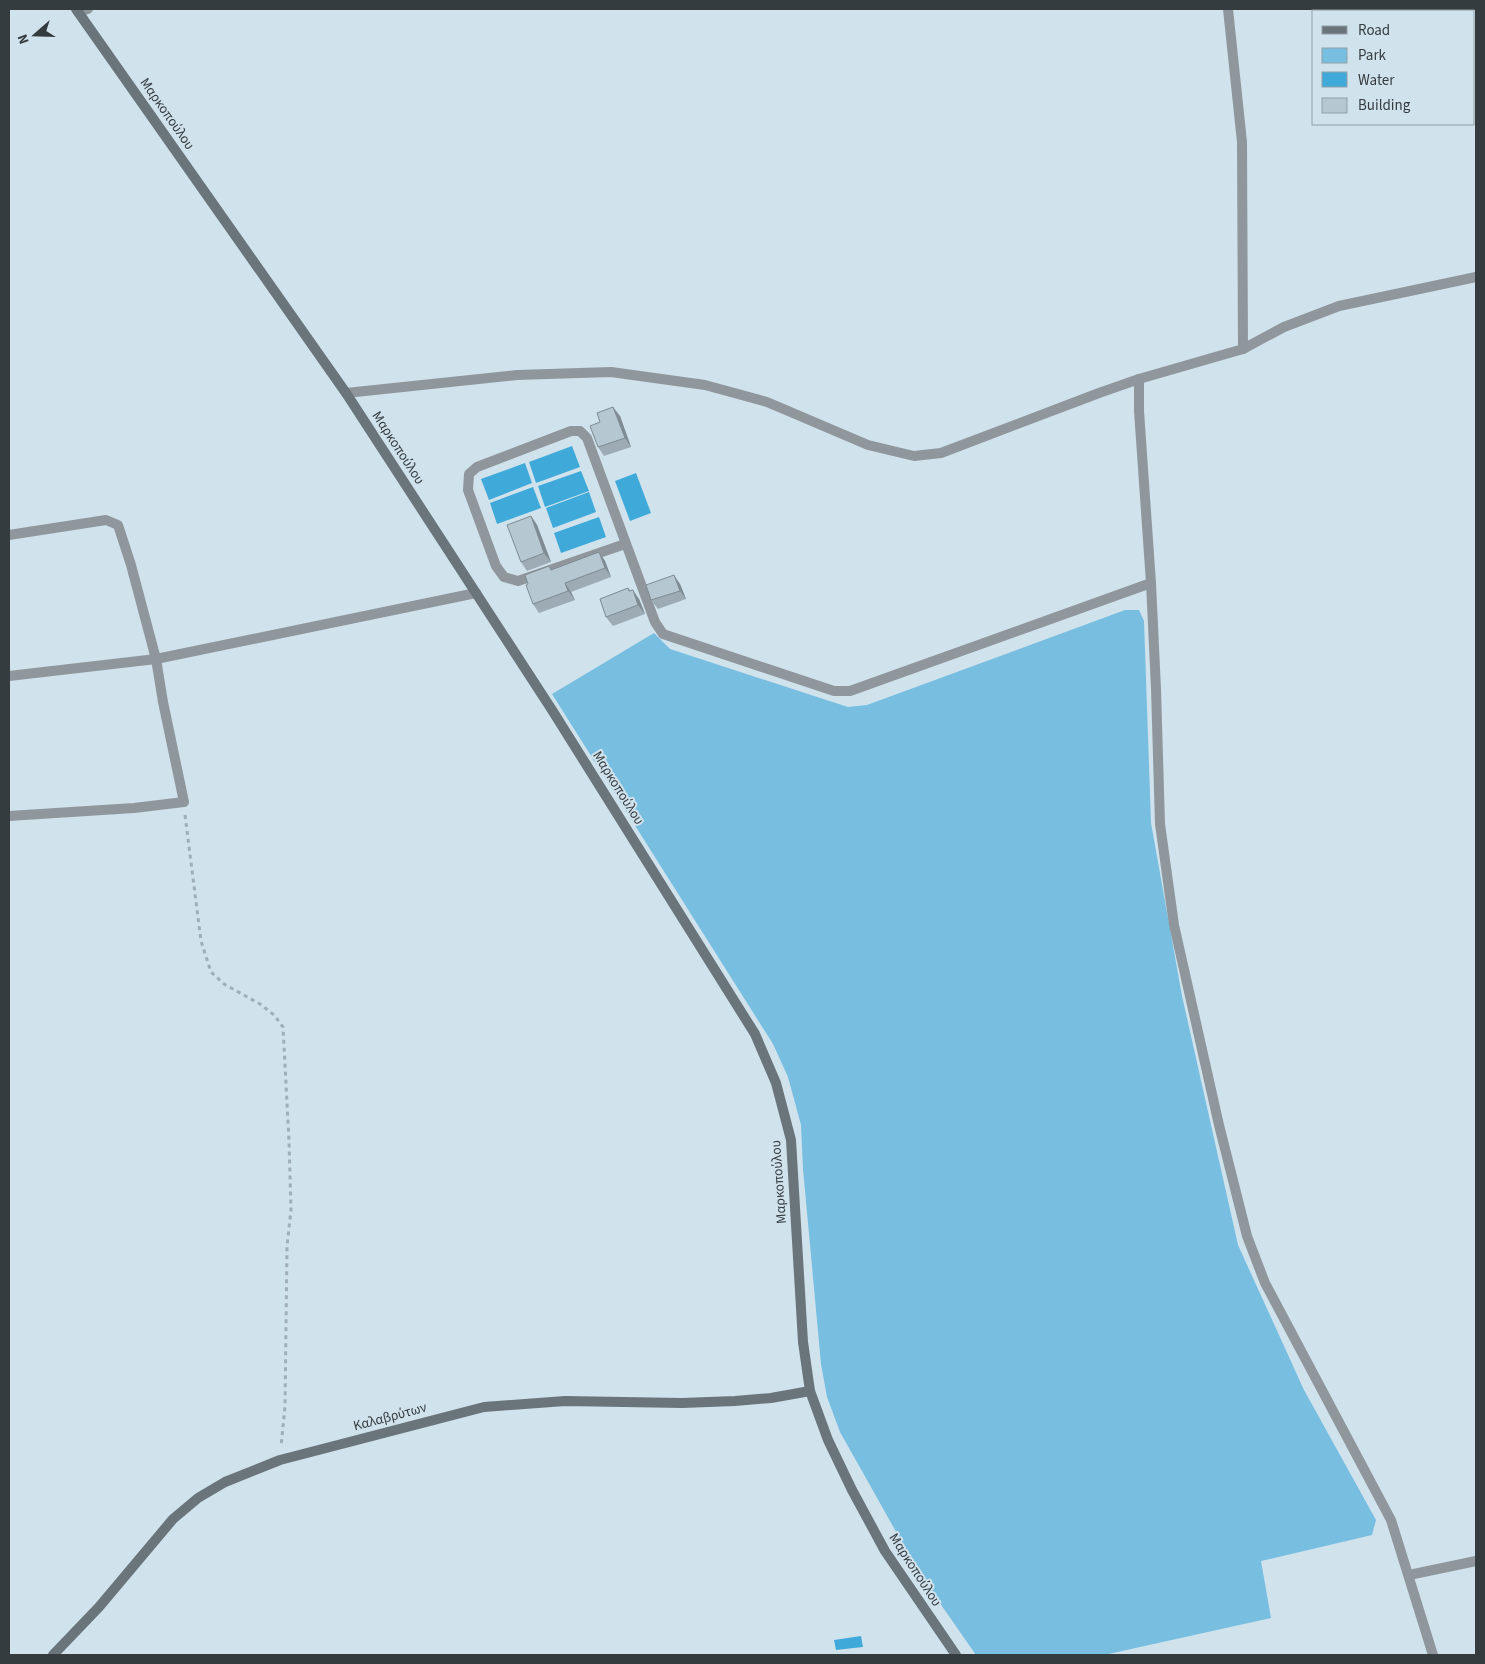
<svg xmlns="http://www.w3.org/2000/svg" width="1485" height="1664" viewBox="0 0 1485 1664" font-family="'Source Sans 3',sans-serif">
<style>
.green{fill:#77bee1}
.water{fill:#3faad9}
.lines{fill:none;stroke-linecap:round;stroke-linejoin:round}
.path{stroke:#a0aeb7;stroke-width:3;stroke-dasharray:4 4;stroke-linecap:butt}
.lane{stroke:#90979c;stroke-width:10}
.street{stroke:#90979c;stroke-width:10}
.secondary{stroke:#6a757b;stroke-width:10}
.wall{fill:#9cabb4}
.shaded-wall{fill:#7f8b92}
.building{fill:#b5c7d1;stroke:#7f8b92}
.labels{text-anchor:middle;dominant-baseline:central;stroke-width:4;stroke-linejoin:round;paint-order:stroke}
.street-label{font-size:14px;fill:#353c40;stroke:#d0e2ec}
</style>
<rect width="100%" height="100%" fill="#d0e2ec"/>
<!-- green -->
<polygon class="green" points="1125,610 1139,610 1144,621 1151,823 1182,996 1238,1245 1304,1390 1376,1520 1372,1535 1261,1561 1271,1618 1104,1655 976,1655 921,1576 840,1432 827,1397 821,1364 803,1169 801,1125 788,1077 773,1044 552,694 654,633 670,649 848,707 867,705"/>
<!-- water -->
<g class="water">
<polygon points="572,446 580,467 536,483 529,462"/>
<polygon points="525,463 532,483 489,500 481,479"/>
<polygon points="581,471 589,491 545,507 538,486"/>
<polygon points="636,473 651,513 630,521 615,481"/>
<polygon points="533,487 541,508 497,524 490,503"/>
<polygon points="589,492 596,512 553,528 546,508"/>
<polygon points="599,517 606,537 561,553 554,533"/>
<polygon points="861,1636 863,1647 836,1650 834,1640"/>
</g>
<g class="lines">
<!-- path -->
<polyline class="path" points="185,815 201,941 211,972 224,984 260,1004 274,1015 283,1027 289,1141 291,1210 287,1246 285,1406 281,1447"/>
<!-- lane -->
<g class="lane">
<polyline points="1139,379 1139,411 1151,583 1156,689 1160,824 1174,925 1219,1125 1247,1236 1265,1283 1391,1520 1433,1655"/>
<polyline points="625,544 518,581 504,577 496,566 468,490 469,474 477,467 571,431 580,431 587,438 655,622 663,634 834,691 850,691 1151,583"/>
<polyline points="1409,1575 1476,1561"/>
</g>
<!-- street -->
<g class="street">
<polyline points="1228,9 1242,142 1243,349"/>
<polyline points="78,12 88,9"/>
<polyline points="346,393 517,375 611,372 705,385 767,402 868,445 914,456 941,453 1099,393 1139,379 1243,349 1284,327 1339,306 1476,277"/>
<polyline points="9,535 106,520 118,525 131,565 156,659 163,702 184,802 134,808 9,816"/>
<polyline points="9,676 156,659 476,593"/>
</g>
<!-- secondary -->
<g class="secondary">
<polyline points="76,9 346,393 552,710 755,1034 776,1083 791,1140 803,1342 810,1391 828,1440 852,1490 885,1551 956,1655"/>
<polyline points="53,1655 99,1607 173,1519 198,1498 225,1482 280,1460 484,1407 565,1401 682,1403 735,1401 771,1398 810,1391"/>
</g>
</g>
<!-- wall -->
<g class="wall">
<polygon points="620,416 631,447 604,456 598,447"/>
<polygon points="531,516 537,525 551,562 527,571 521,562"/>
<polygon points="599,552 605,561 611,577 571,592 575,600 539,613 533,604 528,584 549,566 551,570"/>
<polygon points="680,584 686,599 658,609 651,600"/>
<polygon points="628,588 639,599 645,614 613,626 606,617"/>
</g>
<!-- shaded-wall -->
<g class="shaded-wall">
<polygon points="613,407 620,416 631,447 625,438"/>
<polygon points="531,516 537,525 551,562 544,553"/>
<polygon points="599,552 605,561 611,577 605,568"/>
<polygon points="674,575 680,584 686,599 680,591"/>
<polygon points="565,583 571,592 575,600 568,591"/>
<polygon points="633,590 639,599 645,614 638,605"/>
</g>
<!-- building -->
<g class="building">
<polygon points="613,407 625,438 598,447 590,426 600,422 597,413"/>
<polygon points="531,516 544,553 521,562 507,525"/>
<polygon points="599,552 605,568 565,583 568,591 533,604 526,585 528,584 525,575 549,566 551,570"/>
<polygon points="674,575 680,591 651,600 646,585"/>
<polygon points="628,588 629,591 633,590 638,605 606,617 600,599"/>
</g>
<g class="labels">
<!-- street labels -->
<g class="street-label">
<text transform="translate(167 114) rotate(55)">Μαρκοπούλου</text>
<text transform="translate(398 448) rotate(57)">Μαρκοπούλου</text>
<text transform="translate(618 788) rotate(58)">Μαρκοπούλου</text>
<text transform="translate(779 1182) rotate(-94)">Μαρκοπούλου</text>
<text transform="translate(390 1417) rotate(-15)">Καλαβρύτων</text>
<text transform="translate(915 1570) rotate(57)">Μαρκοπούλου</text>
</g>
</g>
<!-- border -->
<rect width="1485" height="1664" fill="none" stroke="#353c40" stroke-width="20"/>
<!-- legend -->
<rect x="1312" y="10" width="162" height="115" fill="#d0e2ec" stroke="#92a0a7"/>
<rect x="1322" y="26" width="25" height="8" fill="#6a757b" stroke="#92a0a7"/>
<text x="1358" y="35" font-size="15" fill="#353c40">Road</text>
<rect x="1322" y="48" width="25" height="15" fill="#77bee1" stroke="#92a0a7"/>
<text x="1358" y="60" font-size="15" fill="#353c40">Park</text>
<rect x="1322" y="72" width="25" height="15" fill="#3faad9" stroke="#92a0a7"/>
<text x="1358" y="85" font-size="15" fill="#353c40">Water</text>
<rect x="1322" y="98" width="25" height="15" fill="#b5c7d1" stroke="#92a0a7"/>
<text x="1358" y="110" font-size="15" fill="#353c40">Building</text>
<!-- north arrow -->
<g transform="translate(35 35) rotate(250)" stroke="#d0e2ec" stroke-width="4" paint-order="stroke">
<path d="M0-4L9 19L0 12L-9 19Z" fill="#353c40"/>
<text y="-8" font-size="14" font-weight="bold" text-anchor="middle" fill="#353c40">N</text>
</g>
</svg>
